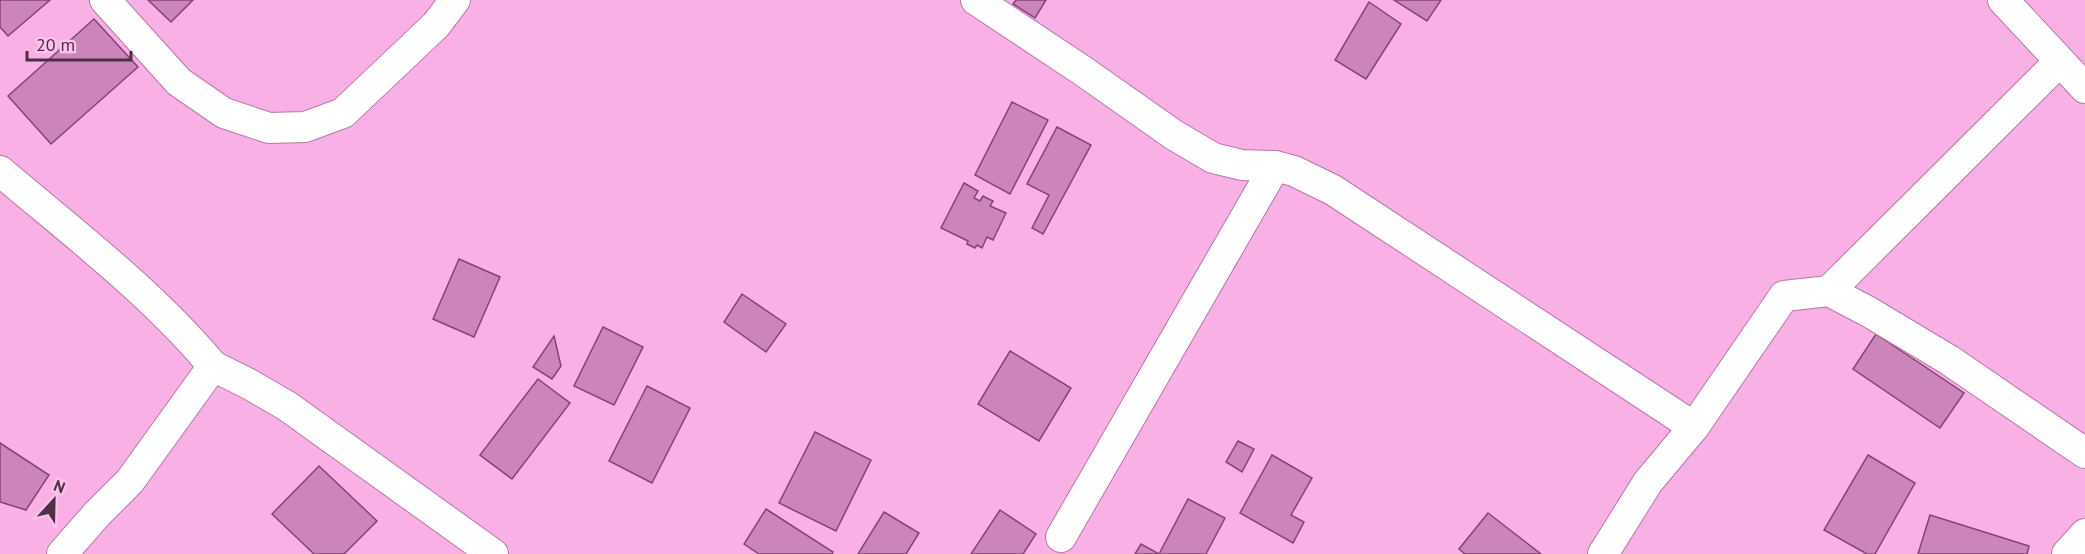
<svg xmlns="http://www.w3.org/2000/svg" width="2085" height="554" viewBox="0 0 2085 554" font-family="'PT Sans',sans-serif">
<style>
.building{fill:#cb85b8;stroke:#844475;stroke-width:1.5}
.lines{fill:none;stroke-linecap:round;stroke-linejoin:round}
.street-casing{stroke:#bb76a9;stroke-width:32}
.street{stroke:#fff;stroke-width:30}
</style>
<rect width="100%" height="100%" fill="#f9b0e5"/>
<!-- building -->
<g class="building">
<polygon points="0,0 50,0 8,36 0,27"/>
<polygon points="148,0 193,0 171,22"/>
<polygon points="1016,0 1046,0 1035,18 1013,4"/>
<polygon points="1394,0 1441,0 1427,21"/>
<polygon points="1369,2 1401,24 1366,79 1335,60"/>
<polygon points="94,19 138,67 51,144 8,96"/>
<polygon points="1012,102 1048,120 1010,194 975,175"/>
<polygon points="1057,127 1091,145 1043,234 1032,228 1049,195 1027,184"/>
<polygon points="964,183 978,191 974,198 980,201 983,196 993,201 990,206 1006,213 993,240 987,237 982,248 977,245 975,248 967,244 968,241 941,228"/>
<polygon points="459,259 500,277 474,337 433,319"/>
<polygon points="742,294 786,324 766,352 724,322"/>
<polygon points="603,327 643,347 614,405 574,386"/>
<polygon points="1876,334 1964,393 1940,428 1853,369"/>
<polygon points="554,336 561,366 552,379 533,367"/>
<polygon points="1010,351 1071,388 1039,441 978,404"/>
<polygon points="538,379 570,403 512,479 480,455"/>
<polygon points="647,386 690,408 652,483 609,461"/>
<polygon points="815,432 871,460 836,531 779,503"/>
<polygon points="1238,441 1254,449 1242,472 1226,462"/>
<polygon points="0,443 49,475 26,510 0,502"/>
<polygon points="1272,455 1312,478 1291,515 1304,522 1293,543 1240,513"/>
<polygon points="1868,455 1915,483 1875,554 1867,554 1824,530"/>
<polygon points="319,466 377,521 344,554 314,554 272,514"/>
<polygon points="1188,499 1225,518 1206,554 1135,554 1141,544 1159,554"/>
<polygon points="766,509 833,552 832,554 759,554 744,544"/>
<polygon points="1000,510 1036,534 1023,554 971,554"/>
<polygon points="884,512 919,533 906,554 858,554"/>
<polygon points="1488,513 1541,554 1465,554 1459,549"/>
<polygon points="1930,515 2029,546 2027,554 1918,554"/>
</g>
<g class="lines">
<!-- street casing -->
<g class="street-casing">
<g id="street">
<polyline points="105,0 179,82 224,113 269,128 305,127 343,113 436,25 455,0"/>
<polyline points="976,0 1083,71 1174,135 1213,158 1242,165 1275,166 1294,171 1333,190 1694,427"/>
<polyline points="2003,0 2085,88"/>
<path d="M 0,171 C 73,233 151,292 213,366 L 130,481 L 97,514 L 62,554"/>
<polyline points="1829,291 2059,62"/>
<polyline points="213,366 249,384 287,406 493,554"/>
<polyline points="1061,537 1275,166"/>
<polyline points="1603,554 1648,482 1694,427 1784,296 1829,291 1869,312 1949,360 2085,453"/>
<polyline points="2067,554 2085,534"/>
</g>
</g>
<!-- street -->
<use href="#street" class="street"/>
</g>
<!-- north arrow -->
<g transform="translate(54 500) rotate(22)" stroke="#fec3ed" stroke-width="4.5" paint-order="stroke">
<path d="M0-4.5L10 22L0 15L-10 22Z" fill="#4d3045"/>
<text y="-9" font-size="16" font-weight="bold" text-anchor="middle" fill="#4d3045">N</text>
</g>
<!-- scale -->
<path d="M27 51v9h104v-9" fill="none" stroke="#4d3045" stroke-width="3"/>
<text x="36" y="51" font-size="18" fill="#4d3045" stroke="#fec3ed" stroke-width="4.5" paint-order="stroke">20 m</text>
</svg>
